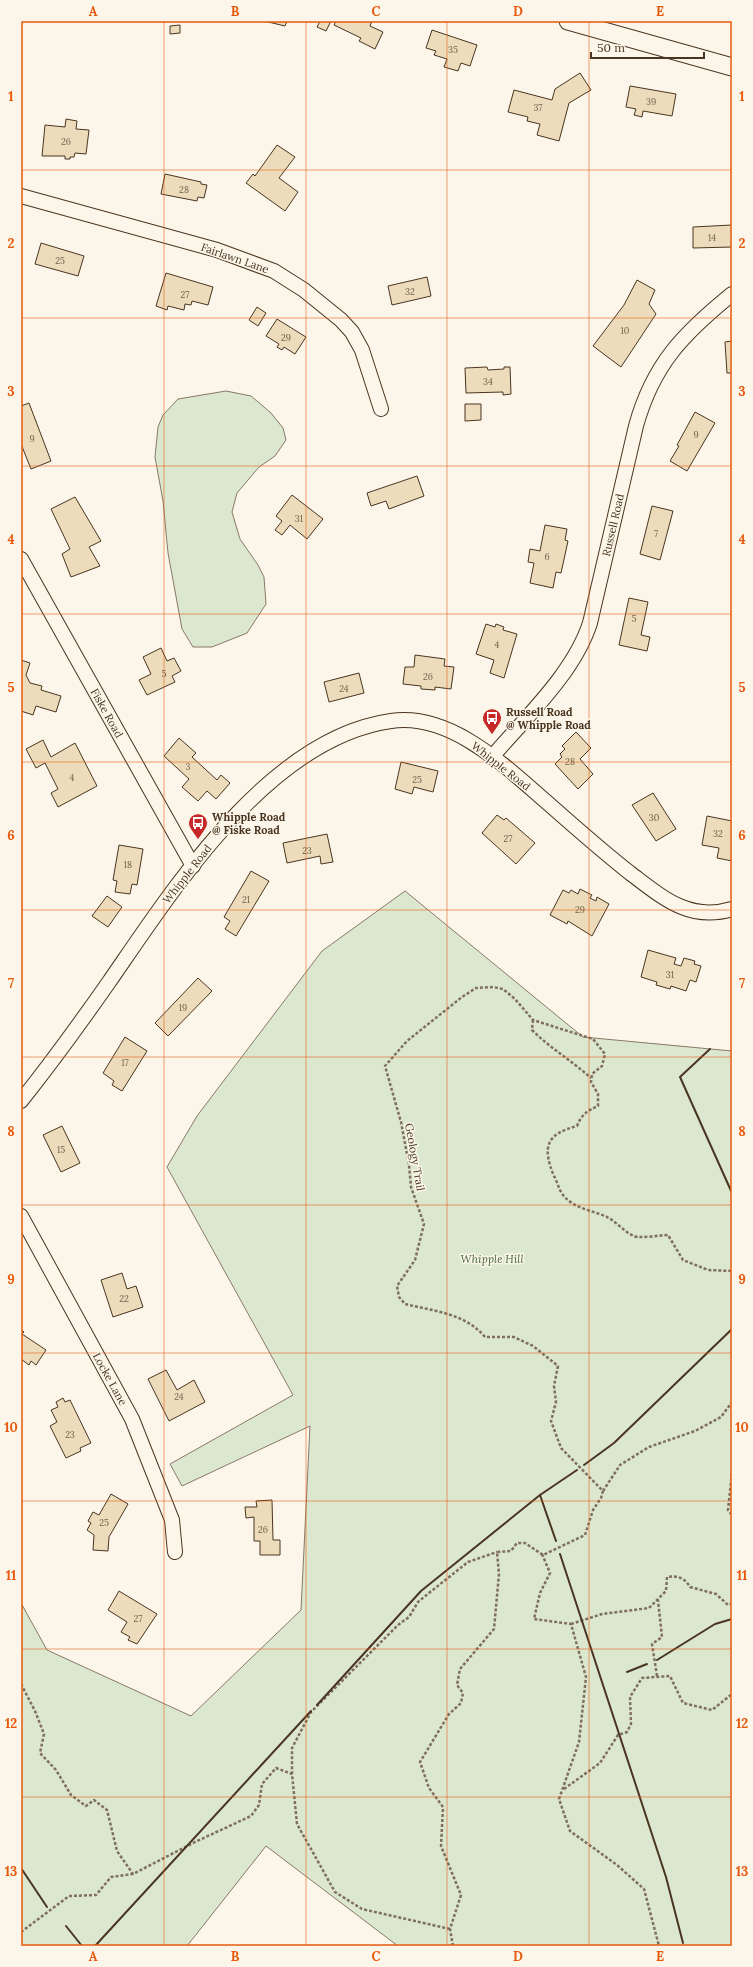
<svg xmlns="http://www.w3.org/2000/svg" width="753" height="1967" viewBox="0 0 753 1967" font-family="Lora,serif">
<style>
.green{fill:#dce7d0;stroke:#887966}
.building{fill:#ecdcbc;stroke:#4a3520}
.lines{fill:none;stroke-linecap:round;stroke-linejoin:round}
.minor-casing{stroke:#4a3520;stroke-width:16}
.tertiary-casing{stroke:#4a3520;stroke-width:19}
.path{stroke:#7f6f5c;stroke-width:2.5;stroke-dasharray:3 2;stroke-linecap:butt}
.minor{stroke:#fbf6e9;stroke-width:14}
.tertiary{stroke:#fbf6e9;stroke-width:17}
.wall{stroke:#4a3520;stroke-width:2}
.grid{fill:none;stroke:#e8590c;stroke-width:1;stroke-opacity:0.55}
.labels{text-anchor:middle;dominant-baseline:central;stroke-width:3;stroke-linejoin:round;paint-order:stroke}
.number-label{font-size:9px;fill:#725f47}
.street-label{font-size:11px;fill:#4a3520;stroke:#fbf6e9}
.poi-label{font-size:11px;font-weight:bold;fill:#4a3520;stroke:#fbf6e9;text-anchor:start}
.park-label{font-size:11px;font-style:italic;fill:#436837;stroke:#fbf6e9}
.neatline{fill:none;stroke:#e8590c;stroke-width:1.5}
.grid-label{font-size:13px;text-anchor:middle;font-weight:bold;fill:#e8590c}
</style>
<rect width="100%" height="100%" fill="#fbf6e9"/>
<!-- green -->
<g class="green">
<polygon points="226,391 251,396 271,413 283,428 286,440 275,456 259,467 237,493 232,512 240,539 258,565 264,577 266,604 247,633 212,647 193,647 182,629 168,553 163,501 155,457 158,427 163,415 178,399"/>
<polygon points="405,891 583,1037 732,1051 732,1946 398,1946 266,1846 187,1946 21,1946 21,1603 47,1650 191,1716 301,1610 310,1426 182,1486 170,1464 293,1395 167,1167 197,1116 322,951"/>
</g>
<!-- building -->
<g class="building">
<polygon points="264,21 287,21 285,26"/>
<polygon points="320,21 331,21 326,31 317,27"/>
<polygon points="336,21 372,21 370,26 383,32 375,49 359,41 361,38 334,25"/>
<polygon points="180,25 180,33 170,34 170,26"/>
<polygon points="432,30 477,45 470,66 461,63 458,71 444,67 447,59 434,55 436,51 426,48"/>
<polygon points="580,73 591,90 569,103 559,141 537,135 540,124 527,121 528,117 508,112 514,90 552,100 555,89"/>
<polygon points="630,86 676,94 672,116 643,111 642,117 634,115 636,109 626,107"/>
<polygon points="66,119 77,121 76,129 89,130 86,154 75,153 74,157 70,157 70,159 65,159 65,156 42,156 45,125 65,127"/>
<polygon points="277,145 295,157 279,178 298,192 285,211 246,183 253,174 255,176"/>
<polygon points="165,174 201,182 201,184 207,185 204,198 198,197 197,201 161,194"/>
<polygon points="732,225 732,247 693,248 693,227"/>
<polygon points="41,243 84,256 78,276 35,264"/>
<polygon points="166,273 213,287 208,305 192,301 191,305 185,304 184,310 168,306 167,310 156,306"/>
<polygon points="427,277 431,296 392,305 388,286"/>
<polygon points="637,280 655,290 649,304 656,314 621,367 593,346 624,305"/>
<polygon points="257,307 266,313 258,326 249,320"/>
<polygon points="277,319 306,337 295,354 284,347 282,350 277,347 279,344 266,336"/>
<polygon points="732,341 732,373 727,373 725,342"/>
<polygon points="487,367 488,370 504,369 504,367 510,367 511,394 503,395 503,392 466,393 465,368"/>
<polygon points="29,403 51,461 31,469 21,444 21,406"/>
<polygon points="465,404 481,404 481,420 465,421"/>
<polygon points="695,412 715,423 687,471 670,461 679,446 677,445"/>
<polygon points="417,476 424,496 389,509 386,501 371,506 367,493"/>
<polygon points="292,495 323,519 307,539 290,525 282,535 275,530 282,521 276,516"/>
<polygon points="75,497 101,541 89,547 100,566 71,577 62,554 70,549 51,509"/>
<polygon points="652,506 673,511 660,560 640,554"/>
<polygon points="545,525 567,529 565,540 568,541 561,573 556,572 553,588 530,583 534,563 528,562 530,549 540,551"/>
<polygon points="629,598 648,602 641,635 650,637 647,651 619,645"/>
<polygon points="486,624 495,627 496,624 504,627 503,630 517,634 504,678 490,673 494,660 476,654"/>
<polygon points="161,648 167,661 174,658 181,671 172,676 175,682 147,695 139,680 151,674 143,657"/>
<polygon points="415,655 445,659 444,666 454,667 451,689 435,687 435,690 421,689 421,686 403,684 405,667 414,667"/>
<polygon points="21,660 30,663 26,675 30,683 42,686 41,690 61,696 56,712 36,706 33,715 21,711"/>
<polygon points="359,673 364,693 329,702 324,682"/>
<polygon points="576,732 591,748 580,759 593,774 578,789 555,764 562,757 560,754 565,749 562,746"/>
<polygon points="179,738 196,753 192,757 217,780 221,775 230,783 216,799 207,791 198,801 182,787 189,779 164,756"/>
<polygon points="43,740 51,757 75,743 97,786 58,807 51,793 58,789 45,763 36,768 26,749"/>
<polygon points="401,762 438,771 433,792 414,787 412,794 395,789"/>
<polygon points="653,793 676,829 656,841 632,805"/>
<polygon points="497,815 504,820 506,818 535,843 516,864 482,833"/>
<polygon points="707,816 732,821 732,861 717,858 719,848 702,845"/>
<polygon points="327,834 333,862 321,864 320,856 287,863 283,843"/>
<polygon points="119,845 143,849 137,885 132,884 130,894 115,892 117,881 113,880"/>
<polygon points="251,871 269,881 236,936 225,929 230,921 224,917"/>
<polygon points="580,889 592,895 590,898 596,901 597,897 609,904 592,936 568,921 567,924 550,915 563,890 569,893 571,890 578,894"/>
<polygon points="107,896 122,907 108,927 92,916"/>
<polygon points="648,950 676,958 674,964 681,966 684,958 695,961 694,964 701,966 696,982 690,980 686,991 671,986 670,989 656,985 657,982 641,977"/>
<polygon points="198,978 212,991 168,1036 155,1023"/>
<polygon points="125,1037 147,1051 122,1091 112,1085 114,1081 103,1073"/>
<polygon points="62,1126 80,1163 61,1172 43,1135"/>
<polygon points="122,1273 127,1289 136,1286 143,1307 113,1317 101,1280"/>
<polygon points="21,1330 24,1332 22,1334 46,1350 36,1365 31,1361 29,1365 21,1359"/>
<polygon points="166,1370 177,1390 194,1380 205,1402 169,1421 148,1379"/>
<polygon points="63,1398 65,1402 70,1400 91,1443 80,1448 81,1451 66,1458 50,1426 57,1422 51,1410 58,1407 56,1402"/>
<polygon points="111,1494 128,1504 109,1537 108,1551 93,1550 94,1535 87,1530 91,1523 88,1521 93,1512 99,1515"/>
<polygon points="272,1500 273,1540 280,1540 280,1555 260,1555 260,1541 254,1541 254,1517 246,1518 245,1507 257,1507 256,1501"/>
<polygon points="119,1591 157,1614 137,1644 128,1640 130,1637 121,1632 127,1622 108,1610"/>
</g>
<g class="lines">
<!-- minor casing -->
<g class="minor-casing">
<g id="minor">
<polyline points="21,196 217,250 274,271 304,290 341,320 352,332 362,350 381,409"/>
<polyline points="21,559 193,866"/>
<path d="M 492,757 C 526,717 574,673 590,623 L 636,426 C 653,364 684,333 732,294"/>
<path d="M 21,1101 C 52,1062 81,1022 109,982 C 174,888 269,738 391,721 C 452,712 508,769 550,805 C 576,828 602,851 630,873 C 662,897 689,922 732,909"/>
<polyline points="21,1216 132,1419 172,1520 175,1552"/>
</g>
</g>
<!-- tertiary casing -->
<g class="tertiary-casing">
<polyline id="tertiary" points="568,21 732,67"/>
</g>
<!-- path -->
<g class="path">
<path d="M 533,1020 L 532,1030 C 550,1048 572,1061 591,1078"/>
<polyline points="732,1473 728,1510 732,1515"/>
<polyline points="603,1491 620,1465 649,1447 695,1431 721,1417 732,1402"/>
<polyline points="542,1554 550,1573 540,1593 534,1619 571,1624 586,1677 579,1742 559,1799 570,1831 617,1865 644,1889 659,1946"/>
<path d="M 571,1624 L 602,1614 L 649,1608 L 666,1591 L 667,1577 C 677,1575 685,1578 690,1587 L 716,1594 L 728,1605 L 732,1604"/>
<polyline points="657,1676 652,1644 662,1637 658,1600"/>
<polyline points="21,1684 35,1711 44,1734 40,1753 56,1770 71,1795 86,1806 94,1800 107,1810 117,1851 133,1874"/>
<polyline points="564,1789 600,1763 618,1735 627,1732 631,1724 630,1697 642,1678 670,1676 683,1703 712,1710 732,1694"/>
<polyline points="450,1929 362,1909 335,1892 297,1824 292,1774 292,1748 311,1712 398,1625 409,1617 418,1602 429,1593 468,1562 497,1552"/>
<polyline points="21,1932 69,1896 96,1895 111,1877 133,1874 195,1842 251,1816 259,1805 262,1784 276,1768 292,1774"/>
<path d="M 453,1946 L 450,1929 L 461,1895 L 441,1846 L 443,1807 L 429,1788 L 420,1762 L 449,1714 L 461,1703 L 463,1693 L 457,1685 L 460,1669 L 494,1629 L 499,1574 L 497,1552 L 511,1551 L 517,1543 L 525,1543 L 543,1555 L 585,1535 L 593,1510 L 601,1498 L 603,1491 L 561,1448 L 551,1421 L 556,1402 L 554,1386 L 558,1366 L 533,1346 L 514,1337 L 485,1337 C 465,1313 433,1311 405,1304 L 399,1297 L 397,1286 L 415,1260 L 424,1224 L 411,1187 L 409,1165 L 401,1122 L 385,1066 L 407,1041 L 462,997 L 476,988 L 493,987 L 503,989 L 515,999 L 533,1020 L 593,1039 L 605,1054 L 602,1066 L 592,1074 L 591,1082 L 598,1094 L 598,1106 C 587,1111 582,1114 577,1126 C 546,1134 542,1147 554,1176 C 557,1181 559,1190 563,1195 C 574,1209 592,1210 607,1217 C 617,1222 624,1232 634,1236 C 640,1239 660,1235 668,1235 L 683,1260 L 708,1270 L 732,1271"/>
</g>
<!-- minor -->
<use href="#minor" class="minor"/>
<!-- tertiary -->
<use href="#tertiary" class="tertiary"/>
<!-- wall -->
<g class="wall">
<polyline points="710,1049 680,1077 732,1193"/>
<polyline points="584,1465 614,1443 732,1329"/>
<polyline points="540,1495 556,1541"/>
<polyline points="560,1554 666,1877 683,1943"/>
<polyline points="657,1660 715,1624 732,1619"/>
<polyline points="627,1672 647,1664"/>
<polyline points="317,1705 421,1591 540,1495 577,1470"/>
<polyline points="21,1868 47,1907"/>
<polyline points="66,1926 82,1946"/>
<polyline points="95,1946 311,1711"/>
</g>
</g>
<!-- grid -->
<path class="grid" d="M 164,21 L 164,1946M 306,21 L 306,1946M 447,21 L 447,1946M 589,21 L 589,1946M 21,170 L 732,170M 21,318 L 732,318M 21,466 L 732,466M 21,614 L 732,614M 21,762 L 732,762M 21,910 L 732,910M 21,1057 L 732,1057M 21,1205 L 732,1205M 21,1353 L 732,1353M 21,1501 L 732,1501M 21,1649 L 732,1649M 21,1797 L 732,1797"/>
<!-- icons -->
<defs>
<g id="bus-pin" transform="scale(1)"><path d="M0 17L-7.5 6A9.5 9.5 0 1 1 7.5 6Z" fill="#c62828" stroke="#fbf6e9"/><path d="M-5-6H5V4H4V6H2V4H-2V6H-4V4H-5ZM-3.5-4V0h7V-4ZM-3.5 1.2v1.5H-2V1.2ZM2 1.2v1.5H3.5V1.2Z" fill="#fff"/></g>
</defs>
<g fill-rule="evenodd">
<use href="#bus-pin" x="492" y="718"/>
<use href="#bus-pin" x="198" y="823"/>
</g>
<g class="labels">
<!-- number labels -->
<g class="number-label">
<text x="453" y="49">35</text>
<text x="651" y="101">39</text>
<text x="538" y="107">37</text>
<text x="66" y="141">26</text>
<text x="184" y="189">28</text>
<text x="712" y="237">14</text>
<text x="60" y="260">25</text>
<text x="410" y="291">32</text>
<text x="185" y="294">27</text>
<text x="625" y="330">10</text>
<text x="286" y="337">29</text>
<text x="488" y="381">34</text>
<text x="696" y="434">9</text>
<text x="32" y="438">9</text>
<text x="299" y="518">31</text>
<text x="656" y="533">7</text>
<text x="547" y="556">6</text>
<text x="634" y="618">5</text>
<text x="497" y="644">4</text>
<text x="164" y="673">5</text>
<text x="428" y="676">26</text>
<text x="344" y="688">24</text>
<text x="570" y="761">28</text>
<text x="188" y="766">3</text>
<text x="72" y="777">4</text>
<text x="417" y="779">25</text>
<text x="654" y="817">30</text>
<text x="718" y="833">32</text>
<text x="508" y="838">27</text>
<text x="307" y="850">23</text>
<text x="128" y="864">18</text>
<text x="246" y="899">21</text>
<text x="580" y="909">29</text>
<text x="670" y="974">31</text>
<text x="183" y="1007">19</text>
<text x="125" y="1062">17</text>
<text x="61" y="1149">15</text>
<text x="124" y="1298">22</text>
<text x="179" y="1396">24</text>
<text x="70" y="1434">23</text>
<text x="104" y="1522">25</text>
<text x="263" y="1529">26</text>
<text x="138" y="1618">27</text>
</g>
<!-- street labels -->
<g class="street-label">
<text transform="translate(235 258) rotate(19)">Fairlawn Lane</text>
<text transform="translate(613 525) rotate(-77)">Russell Road</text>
<text transform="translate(107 713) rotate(61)">Fiske Road</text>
<text transform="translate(501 766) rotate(38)">Whipple Road</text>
<text transform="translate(187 874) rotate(-52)">Whipple Road</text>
<text transform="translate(415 1157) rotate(80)">Geology Trail</text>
<text transform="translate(110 1379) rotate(61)">Locke Lane</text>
</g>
<!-- poi labels -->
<g class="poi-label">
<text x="506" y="712">Russell Road<tspan x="506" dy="13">@ Whipple Road</tspan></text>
<text x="212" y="817">Whipple Road<tspan x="212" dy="13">@ Fiske Road</tspan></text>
</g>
<!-- park labels -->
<g class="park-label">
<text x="492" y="1259">Whipple Hill</text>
</g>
</g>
<!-- border -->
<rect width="753" height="1967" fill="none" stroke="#fbf6e9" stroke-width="44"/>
<!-- scale -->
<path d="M591 52v6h113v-6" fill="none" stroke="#4a3520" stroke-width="2"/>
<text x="597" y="52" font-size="12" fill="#4a3520" stroke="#fbf6e9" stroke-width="3" paint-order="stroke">50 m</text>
<rect x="22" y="22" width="709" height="1923" class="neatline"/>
<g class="grid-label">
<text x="93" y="16">A</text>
<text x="235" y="16">B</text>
<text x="376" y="16">C</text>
<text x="518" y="16">D</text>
<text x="660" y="16">E</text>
<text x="11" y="101">1</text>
<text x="742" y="101">1</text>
<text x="11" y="248">2</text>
<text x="742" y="248">2</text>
<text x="11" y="396">3</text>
<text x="742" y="396">3</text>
<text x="11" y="544">4</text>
<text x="742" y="544">4</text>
<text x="11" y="692">5</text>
<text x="742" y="692">5</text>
<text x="11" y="840">6</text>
<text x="742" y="840">6</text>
<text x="11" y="988">7</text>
<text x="742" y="988">7</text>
<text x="11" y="1136">8</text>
<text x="742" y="1136">8</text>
<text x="11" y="1284">9</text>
<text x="742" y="1284">9</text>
<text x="11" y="1432">10</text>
<text x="742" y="1432">10</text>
<text x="11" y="1580">11</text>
<text x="742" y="1580">11</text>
<text x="11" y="1728">12</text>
<text x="742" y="1728">12</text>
<text x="11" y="1876">13</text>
<text x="742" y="1876">13</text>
<text x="93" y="1961">A</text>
<text x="235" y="1961">B</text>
<text x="376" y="1961">C</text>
<text x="518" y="1961">D</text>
<text x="660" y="1961">E</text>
</g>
</svg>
